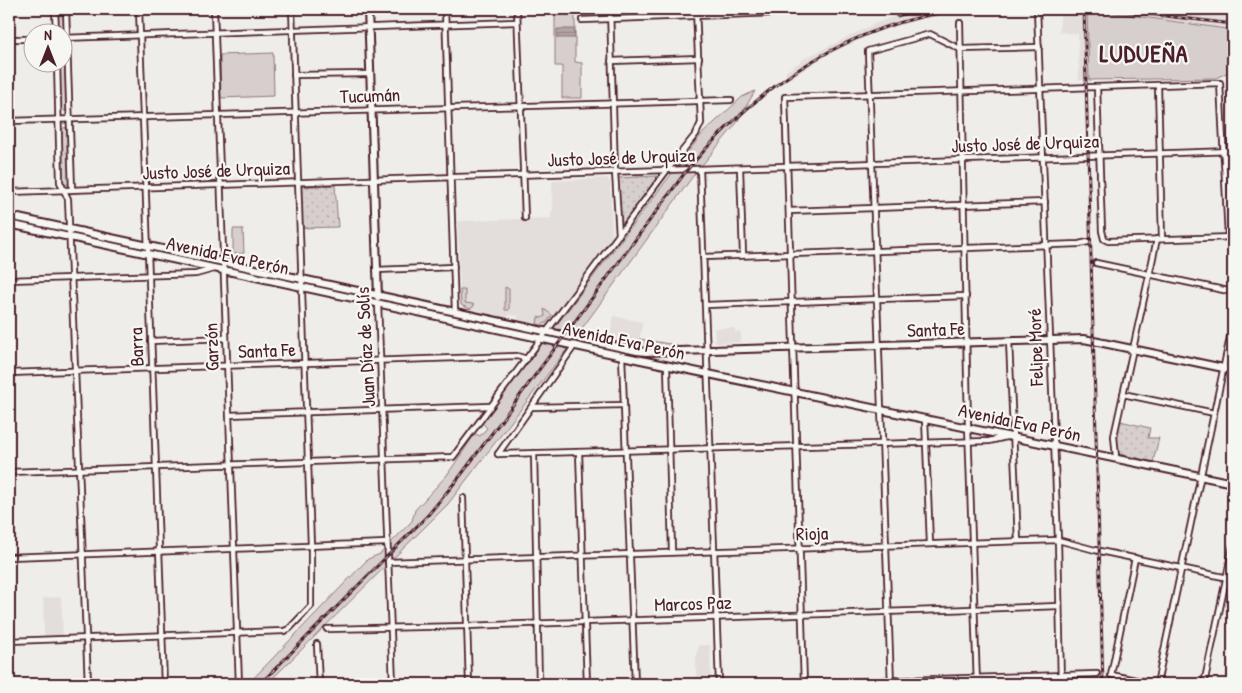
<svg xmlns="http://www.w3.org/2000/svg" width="1242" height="693" viewBox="0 0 1242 693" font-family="'Patrick Hand',sans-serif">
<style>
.built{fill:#e3dedc}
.grass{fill:#d7cfce;stroke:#90777c}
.park{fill:url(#park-dots);stroke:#90777c}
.water{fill:url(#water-rules);stroke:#8a6f74}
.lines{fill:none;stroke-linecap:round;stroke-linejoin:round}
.street-casing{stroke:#4a1f2b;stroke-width:8}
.secondary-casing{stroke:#4a1f2b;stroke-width:10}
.street{stroke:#f6f6f2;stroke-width:4.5}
.secondary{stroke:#f6f6f2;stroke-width:6}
.rail-casing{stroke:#4a1f2b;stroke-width:3}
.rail{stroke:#f6f6f2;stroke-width:1;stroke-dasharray:4;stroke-linecap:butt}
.labels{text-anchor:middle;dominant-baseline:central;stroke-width:4.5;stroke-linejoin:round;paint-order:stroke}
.street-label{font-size:19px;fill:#4a1f2b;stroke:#f6f6f2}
.district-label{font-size:24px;font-weight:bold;letter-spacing:1px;fill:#4a1f2b;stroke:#f6f6f2}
</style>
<defs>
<pattern id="park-dots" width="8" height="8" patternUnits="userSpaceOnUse" patternTransform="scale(1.25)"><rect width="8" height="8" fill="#d7cfce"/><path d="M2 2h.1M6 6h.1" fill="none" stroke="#bab1b1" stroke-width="1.8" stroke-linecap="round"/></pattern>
<pattern id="water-rules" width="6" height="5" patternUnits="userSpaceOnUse" patternTransform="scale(1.25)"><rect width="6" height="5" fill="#b4a4a5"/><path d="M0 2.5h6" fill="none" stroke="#948587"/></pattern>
</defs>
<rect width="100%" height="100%" fill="#efedea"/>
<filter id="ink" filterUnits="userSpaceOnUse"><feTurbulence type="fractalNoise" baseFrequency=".02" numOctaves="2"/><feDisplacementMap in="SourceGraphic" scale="10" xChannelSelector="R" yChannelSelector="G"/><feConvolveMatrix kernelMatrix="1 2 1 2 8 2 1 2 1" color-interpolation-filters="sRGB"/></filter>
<g filter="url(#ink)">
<!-- built -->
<g class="built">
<polygon points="915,9 983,9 916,20 871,34 827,55 789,79 785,72 805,58 876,23"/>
<polygon points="1061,9 1207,9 1233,12 1233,30 1087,9 1089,80 1079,80 1078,34 1059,32"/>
<polygon points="607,178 610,182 612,237 546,326 517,320 518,316 509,315 508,318 463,307 460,303 458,221 551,218 551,211 553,211 552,181"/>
<polygon points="614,316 643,322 638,346 609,339"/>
<polygon points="714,328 735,328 735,332 741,332 741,342 715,343"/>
<polygon points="61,597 63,636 44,636 43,598"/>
<polygon points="698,645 710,645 711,676 703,677 703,680 696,680 696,652 698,652"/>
</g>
<!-- grass -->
<g class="grass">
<polygon points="58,9 63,9 64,29 62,31 58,29"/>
<polygon points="575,9 575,62 582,63 582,98 562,98 562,66 555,66 555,14"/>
<polygon points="1087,9 1233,30 1233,70 1216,78 1089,80"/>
<polygon points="63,46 65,50 67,109 65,111 61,109 59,63 62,62"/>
<polygon points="273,53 274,96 221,98 220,55"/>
<polygon points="755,91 736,124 693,176 564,353 448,504 267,684 248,684 368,559 380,554 412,521 415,510 447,475 475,434 480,436 487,428 482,423 701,135 742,97"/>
<polygon points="65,127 68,131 69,183 67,185 63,183 61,131"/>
<polygon points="233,229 243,229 244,253 233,254"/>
<polygon points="505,287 509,289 509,310 505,310"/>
<polygon points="460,290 465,290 465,303 473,304 474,306 470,309 461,305"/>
<polygon points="544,309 552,315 546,323 541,325 537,324 538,317 542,318 545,316"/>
<polygon points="639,339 676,345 677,349 637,348"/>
</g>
<!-- park -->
<g class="park">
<polygon points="657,176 658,178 622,227 619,227 618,181 619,178"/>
<polygon points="335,185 338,227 300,228 300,187"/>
<polygon points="1120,421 1150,428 1148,438 1159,438 1153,462 1119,454 1117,439"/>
</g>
<!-- water -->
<polygon class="water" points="557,29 574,29 575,38 557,38"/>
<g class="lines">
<!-- street casing -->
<g class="street-casing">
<g id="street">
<polyline points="55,9 56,32"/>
<polyline points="66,9 72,190"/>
<polyline points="139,9 164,684"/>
<polyline points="214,9 239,684"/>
<polyline points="445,9 455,312"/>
<polyline points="517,9 525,218"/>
<polyline points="610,9 615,172 619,235"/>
<polyline points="1037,9 1058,540 1061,684"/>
<polyline points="582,20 774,13"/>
<polyline points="960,23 968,426 977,684"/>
<polyline points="62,38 517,22"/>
<polyline points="9,39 32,39"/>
<polyline points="611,61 699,58"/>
<polyline points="57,62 60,182 68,199 88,684"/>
<polyline points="294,75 370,74"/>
<polyline points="1158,85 1162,239"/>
<polyline points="1097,87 1102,231 1104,239 1108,241 1233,237"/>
<polyline points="9,121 731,100"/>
<polyline points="740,168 743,255"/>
<polyline points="700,169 719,684"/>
<polyline points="9,192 1233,151"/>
<polyline points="789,211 1045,202"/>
<polyline points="703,257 1079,244 1088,242"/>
<polyline points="1096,263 1233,292"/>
<polyline points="376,270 454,267"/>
<polyline points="9,280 196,274 214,269"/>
<polyline points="378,303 393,684"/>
<polyline points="705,305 966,296"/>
<polyline points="151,341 226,338"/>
<polyline points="1009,341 1018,541"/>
<polyline points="622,356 635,684"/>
<polyline points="667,365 672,552"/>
<polyline points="9,373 517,356 527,359"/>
<polyline points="1123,394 1214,413"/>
<polyline points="533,407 624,405"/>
<polyline points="229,415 491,406"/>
<polyline points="925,418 930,544"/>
<polyline points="579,452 587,684"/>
<polyline points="534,453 539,684"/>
<polyline points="498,454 989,441 1006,437"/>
<polyline points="498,454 575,345"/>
<polyline points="1116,457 1114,436 1157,239"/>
<polyline points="9,472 453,457 667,170 696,134 701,123 696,9"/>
<polyline points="463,498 469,684"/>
<polyline points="9,557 387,543"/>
<polyline points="1135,558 1111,675 1156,684"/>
<polyline points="388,562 1058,540 1095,550 1233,579"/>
<polyline points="327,629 467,626 1059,606"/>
<polyline points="9,641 284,631 289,629 311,606 311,546 292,9"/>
<polyline points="317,644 319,684"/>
<polyline points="9,674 9,684"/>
<polyline points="782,684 1097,674"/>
<polyline points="804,684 785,97 1220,83 1228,237"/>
<polyline points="891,684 868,51 930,34 960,49 1039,47"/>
<polyline points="1157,684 1233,323"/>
<polyline points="1204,684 1233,546"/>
</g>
</g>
<!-- secondary casing -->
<g class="secondary-casing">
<g id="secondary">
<polyline points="368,9 378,297"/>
<polyline points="9,216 637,351 646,352 1084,339 1233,370"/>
<polyline points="9,224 641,360 1233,483"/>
</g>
</g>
<!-- street -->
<use href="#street" class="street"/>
<!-- secondary -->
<use href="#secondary" class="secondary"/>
<!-- rail casing -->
<g class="rail-casing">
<g id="rail">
<polyline points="1084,9 1103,684"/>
<polyline points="1106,9 1233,24"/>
<polyline points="897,16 920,9"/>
<path d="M 260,684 L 428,515 L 461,475 L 687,170 C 762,82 850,23 966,9"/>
</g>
</g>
<!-- rail -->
<use href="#rail" class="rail"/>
</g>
</g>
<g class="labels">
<!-- street labels -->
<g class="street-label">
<text transform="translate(370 95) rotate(-2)">Tucumán</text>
<text transform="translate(1025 143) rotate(-2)">Justo José de Urquiza</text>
<text transform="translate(621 157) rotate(-2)">Justo José de Urquiza</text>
<text transform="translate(216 170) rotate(-2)">Justo José de Urquiza</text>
<text transform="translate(228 255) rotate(12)">Avenida Eva Perón</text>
<text transform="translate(936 329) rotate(-2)">Santa Fe</text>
<text transform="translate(624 340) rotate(12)">Avenida Eva Perón</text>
<text transform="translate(136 347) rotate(-92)">Barra</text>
<text transform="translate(211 347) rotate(-92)">Garzón</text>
<text transform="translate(365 347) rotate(-93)">Juan Díaz de Solís</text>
<text transform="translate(1035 347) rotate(-92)">Felipe Moré</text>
<text transform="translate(267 350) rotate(-2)">Santa Fe</text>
<text transform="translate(1020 422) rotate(12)">Avenida Eva Perón</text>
<text transform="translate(812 533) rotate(-2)">Rioja</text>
<text transform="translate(693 603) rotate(-2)">Marcos Paz</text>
</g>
<!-- district labels -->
<g class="district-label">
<text x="1144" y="53">LUDUEÑA</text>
</g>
</g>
<!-- margin -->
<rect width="1242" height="693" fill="none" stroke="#f6f6f2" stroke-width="30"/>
<rect x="15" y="15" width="1212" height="663" fill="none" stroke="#4a1f2b" stroke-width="2" filter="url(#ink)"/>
<!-- north arrow -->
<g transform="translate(48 48)"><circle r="24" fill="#f6f6f2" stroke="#b1a0a2"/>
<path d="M0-4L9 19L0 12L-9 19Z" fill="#4a1f2b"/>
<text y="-8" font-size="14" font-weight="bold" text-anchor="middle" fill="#4a1f2b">N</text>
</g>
</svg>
